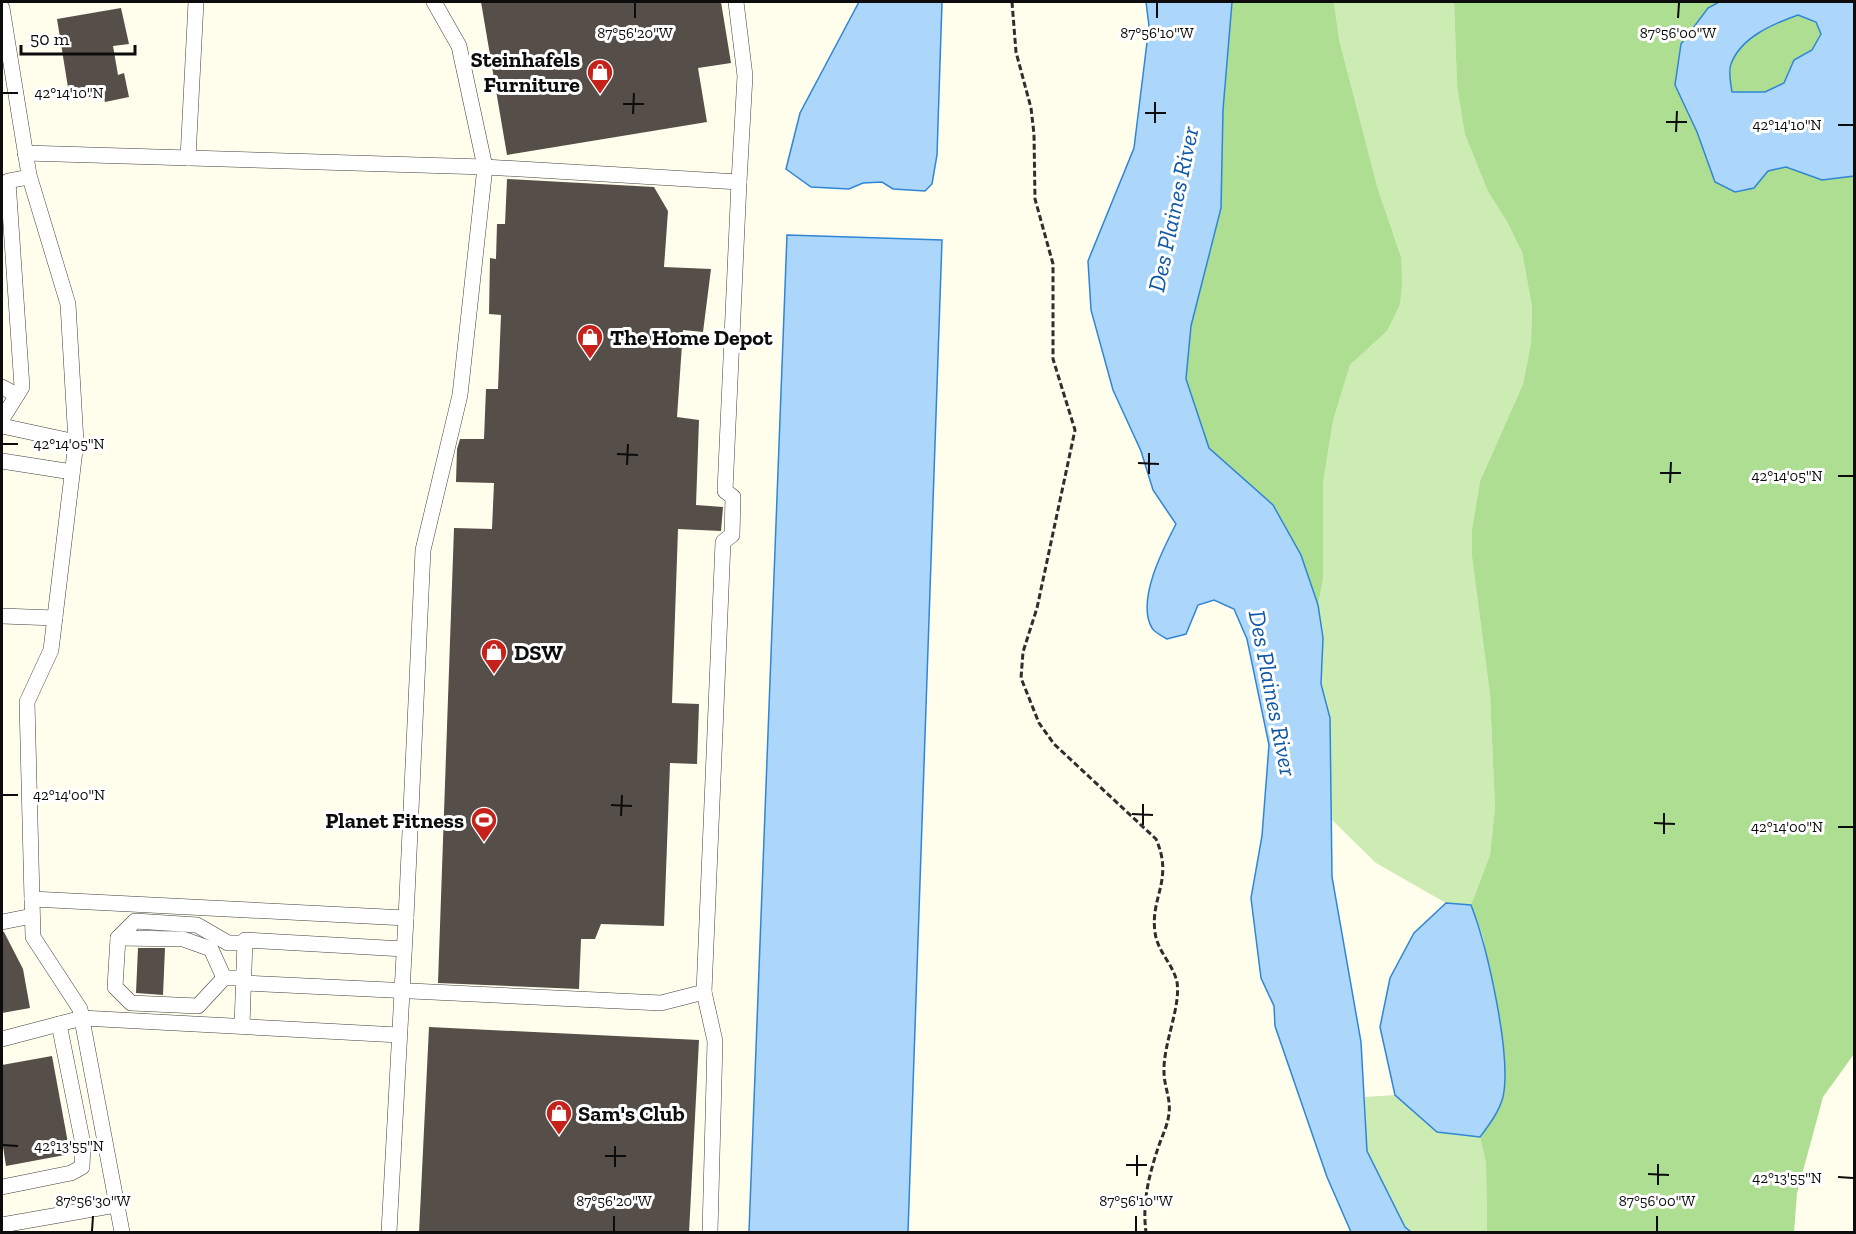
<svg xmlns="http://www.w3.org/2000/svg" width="1856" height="1234" viewBox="0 0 1856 1234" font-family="'Zilla Slab',serif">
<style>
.green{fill:#ccecb3}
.forest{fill:#adde91}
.water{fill:#add7fa;stroke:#2f86d6;stroke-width:1.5;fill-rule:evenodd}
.building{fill:#564e48}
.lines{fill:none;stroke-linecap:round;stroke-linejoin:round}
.minor-casing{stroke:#3f3f3f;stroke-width:16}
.path{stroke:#2e2e2e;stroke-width:3;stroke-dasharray:6 3;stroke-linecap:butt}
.minor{stroke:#fff;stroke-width:15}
.ticks{fill:none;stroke:#0c0c0c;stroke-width:2}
.labels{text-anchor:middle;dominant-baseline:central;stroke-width:6;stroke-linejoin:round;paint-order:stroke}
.poi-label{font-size:22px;font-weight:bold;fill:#0c0c0c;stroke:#fff;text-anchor:start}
.water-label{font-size:24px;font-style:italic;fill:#0e57a6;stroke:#fff}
.ticks-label{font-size:15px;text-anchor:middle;fill:#0c0c0c;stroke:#fff;stroke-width:6;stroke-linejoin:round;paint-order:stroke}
</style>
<rect width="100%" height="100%" fill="#fffdec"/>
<!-- green -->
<g class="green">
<polygon points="1334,2 1454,2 1457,85 1522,252 1532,307 1531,343 1523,384 1480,481 1472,529 1472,557 1490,695 1495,808 1490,855 1471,905 1446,903 1376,863 1330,818 1330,718 1321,684 1323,638 1318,605 1323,580 1323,483 1333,421 1350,365 1387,331 1401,257 1377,186 1339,39"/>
<polygon points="1395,1095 1437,1132 1480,1137 1486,1163 1487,1232 1411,1232 1405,1227 1367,1151 1365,1097"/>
</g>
<!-- forest -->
<g class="forest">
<polygon points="1232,2 1334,2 1339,39 1377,186 1401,257 1402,282 1400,304 1387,331 1350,365 1333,421 1323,483 1323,580 1318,605 1301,555 1273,505 1209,448 1186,379 1191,326 1221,208 1223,110"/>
<polygon points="1454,2 1719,2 1708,8 1675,85 1697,132 1715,182 1735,192 1754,188 1768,171 1787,167 1822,180 1854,176 1854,1054 1823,1097 1797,1193 1794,1232 1487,1232 1486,1163 1480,1137 1491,1123 1505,1058 1483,937 1471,905 1490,855 1495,808 1490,695 1472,557 1472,529 1480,481 1523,384 1531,343 1532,307 1522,252 1508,223 1488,191 1465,134 1457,85"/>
<path d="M 1798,15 L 1816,22 L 1821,34 L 1812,50 L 1794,60 L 1784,83 L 1765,92 L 1732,93 C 1731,85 1728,72 1731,64 C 1741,37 1773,24 1798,15 Z"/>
</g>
<!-- water -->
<g class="water">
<polygon points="859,2 942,2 937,155 932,184 925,191 893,189 882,182 863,183 849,189 811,187 786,169 800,113"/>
<path d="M 1146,2 L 1232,2 L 1223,110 L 1221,208 L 1191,326 L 1186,379 L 1209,448 L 1273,505 L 1301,555 L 1318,605 L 1323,638 L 1321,684 L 1330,718 L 1332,877 L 1361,1042 L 1367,1151 L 1405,1227 L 1411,1232 L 1351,1232 L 1327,1177 L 1275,1026 L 1274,1006 L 1261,978 L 1251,898 L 1262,836 L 1269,745 L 1247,639 L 1234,609 L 1214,600 L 1198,605 L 1186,634 L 1167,639 C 1162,636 1154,632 1152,628 C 1136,601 1163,549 1176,524 L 1153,490 L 1141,451 L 1113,390 L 1091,310 L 1088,261 L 1134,148 L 1149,26 Z"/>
<path d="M 1719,2 L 1854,2 L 1854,176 L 1822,180 L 1786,167 L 1768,171 L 1754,188 L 1735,192 L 1715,182 L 1697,132 L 1675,85 L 1681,44 L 1708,8 ZM 1798,15 L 1816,22 L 1821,34 L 1812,50 L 1794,60 L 1784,83 L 1765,92 L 1732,92 C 1731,85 1728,71 1731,64 C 1741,37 1773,24 1798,15 Z"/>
<polygon points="787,235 942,240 908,1232 749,1232"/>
<path d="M 1446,903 L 1471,905 C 1487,946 1512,1055 1503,1097 C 1499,1112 1489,1125 1480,1137 L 1437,1132 L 1395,1095 L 1380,1027 L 1390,978 L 1414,933 Z"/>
</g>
<!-- building -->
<g class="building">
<polygon points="481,2 721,2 731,63 698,68 707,122 507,155"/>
<polygon points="121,8 129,44 113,46 118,75 124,73 129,97 105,102 103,95 70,100 57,19"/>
<polygon points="507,179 654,187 668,211 664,267 711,269 703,332 683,330 677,417 699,420 696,505 723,507 721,531 678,529 672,703 699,704 697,764 670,763 664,926 601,924 595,939 581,939 579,989 438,983 454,528 492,529 494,483 456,482 457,449 460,439 484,439 486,389 498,389 501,315 489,314 490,258 496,259 497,224 505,224"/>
<polygon points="2,931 4,932 23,969 30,1008 2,1013"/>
<polygon points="138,948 165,948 163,995 136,993"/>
<polygon points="429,1027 699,1040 689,1233 419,1233"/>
<polygon points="52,1056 70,1154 6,1166 2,1140 2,1065"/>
</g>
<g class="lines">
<!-- minor casing -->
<g class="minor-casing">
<g id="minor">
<polyline points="2,8 29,175 68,304 76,442 51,650 27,702 32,899 406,918 423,550 460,395 485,167 459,46 434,2"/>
<polyline points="25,153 485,167 739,182 745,76 736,2"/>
<polyline points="188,158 196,2"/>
<polyline points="2,387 17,395"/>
<polyline points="2,419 22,387 8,181 29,177"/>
<polyline points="2,426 76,442"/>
<polyline points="2,461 72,472"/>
<polyline points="2,616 55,618"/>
<polyline points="32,899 33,937 80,1009 122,1232"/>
<polyline points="2,922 32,916"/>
<polyline points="118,938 183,939 211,949 224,978"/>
<polyline points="244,978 224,978 198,1006 131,1003 115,987 118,938 135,921 197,925 228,943 245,943"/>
<polyline points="244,983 661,1003 704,992 723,542 732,535 733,497 725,491 739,182"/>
<polyline points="704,992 715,1041 710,1232"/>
<polyline points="242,1026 245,940 404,949"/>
<polyline points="2,1039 82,1018 399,1035"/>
<polyline points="2,1187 71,1173 82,1167 83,1144 59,1024"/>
<polyline points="2,1225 116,1205"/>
<polyline points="389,1232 406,918"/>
</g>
</g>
<!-- path -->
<path class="path" d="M 1012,2 L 1016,52 L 1031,108 L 1034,134 L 1035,199 L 1053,264 L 1053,359 L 1075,430 L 1037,608 L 1023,652 L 1021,678 L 1039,723 L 1054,744 L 1156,839 C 1174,880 1150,897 1155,932 C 1157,951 1173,964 1177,982 C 1181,1007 1163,1044 1164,1072 C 1164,1086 1171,1099 1169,1113 C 1168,1125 1162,1136 1158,1148 C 1149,1175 1142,1203 1146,1232"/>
<!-- minor -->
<use href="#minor" class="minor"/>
</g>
<!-- ticks -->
<path class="ticks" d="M 635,18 L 635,3M 1157,18 L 1157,3M 1678,18 L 1679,3M 3,93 L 18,93M 623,104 L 644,104M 1145,113 L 1166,113M 633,114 L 634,93M 1666,122 L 1687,122M 1155,123 L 1155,102M 1838,125 L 1853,125M 1676,132 L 1677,111M 3,444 L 18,444M 617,454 L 638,455M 1138,463 L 1159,464M 627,465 L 628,444M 1660,473 L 1681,473M 1149,474 L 1149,453M 1838,476 L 1853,476M 1670,483 L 1671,462M 3,795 L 18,795M 611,805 L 632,806M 1132,814 L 1153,815M 621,816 L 622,795M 1654,823 L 1675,824M 1143,825 L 1143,804M 1838,827 L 1853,827M 1664,834 L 1664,813M 3,1145 L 18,1146M 605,1156 L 626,1156M 1126,1165 L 1147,1165M 615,1167 L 615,1146M 1648,1174 L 1669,1175M 1137,1176 L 1137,1155M 1838,1177 L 1853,1178M 1658,1185 L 1658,1164M 92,1231 L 93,1216M 614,1231 L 614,1216M 1136,1231 L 1136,1216M 1657,1231 L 1657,1216"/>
<!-- icons -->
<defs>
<g id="shop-pin" transform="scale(1.35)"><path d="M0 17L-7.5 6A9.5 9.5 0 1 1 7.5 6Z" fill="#c5221c" stroke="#fff"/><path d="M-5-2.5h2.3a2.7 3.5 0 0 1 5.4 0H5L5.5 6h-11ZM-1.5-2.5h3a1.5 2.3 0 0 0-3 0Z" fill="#fff"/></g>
<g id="stadium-pin" transform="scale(1.35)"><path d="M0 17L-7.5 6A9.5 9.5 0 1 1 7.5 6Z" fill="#c5221c" stroke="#fff"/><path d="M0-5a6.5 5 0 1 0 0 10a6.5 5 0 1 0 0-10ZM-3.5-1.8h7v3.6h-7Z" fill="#fff"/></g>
</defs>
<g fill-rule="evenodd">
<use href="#shop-pin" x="600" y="72"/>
<use href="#shop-pin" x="590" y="337"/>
<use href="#shop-pin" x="494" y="652"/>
<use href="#stadium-pin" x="484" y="820"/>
<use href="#shop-pin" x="559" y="1113"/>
</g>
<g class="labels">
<!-- poi labels -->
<g class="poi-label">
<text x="580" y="59" text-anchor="end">Steinhafels<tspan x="580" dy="25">Furniture</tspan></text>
<text x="610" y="337">The Home Depot</text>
<text x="514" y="652">DSW</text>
<text x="464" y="820" text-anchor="end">Planet Fitness</text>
<text x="578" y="1113">Sam's Club</text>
</g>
<!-- water labels -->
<g class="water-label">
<text transform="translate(1173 209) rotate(-78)">Des Plaines River</text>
<text transform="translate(1273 693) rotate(79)">Des Plaines River</text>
</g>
</g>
<g class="ticks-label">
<text x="635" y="38">87°56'20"W</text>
<text x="1157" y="38">87°56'10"W</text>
<text x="1678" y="38">87°56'00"W</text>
<text x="69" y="98">42°14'10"N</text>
<text x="1787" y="130">42°14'10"N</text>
<text x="69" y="449">42°14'05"N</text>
<text x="1787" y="481">42°14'05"N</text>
<text x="69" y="800">42°14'00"N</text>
<text x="1787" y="832">42°14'00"N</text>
<text x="69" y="1151">42°13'55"N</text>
<text x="1787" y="1183">42°13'55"N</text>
<text x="93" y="1206">87°56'30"W</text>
<text x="614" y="1206">87°56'20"W</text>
<text x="1136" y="1206">87°56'10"W</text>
<text x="1657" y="1206">87°56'00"W</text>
</g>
<!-- border -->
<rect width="1856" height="1234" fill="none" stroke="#0c0c0c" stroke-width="6"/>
<!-- scale -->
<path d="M21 45v9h114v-9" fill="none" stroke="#0c0c0c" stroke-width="3"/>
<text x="30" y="45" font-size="18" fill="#0c0c0c" stroke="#ffffff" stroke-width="4.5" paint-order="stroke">50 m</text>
</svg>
